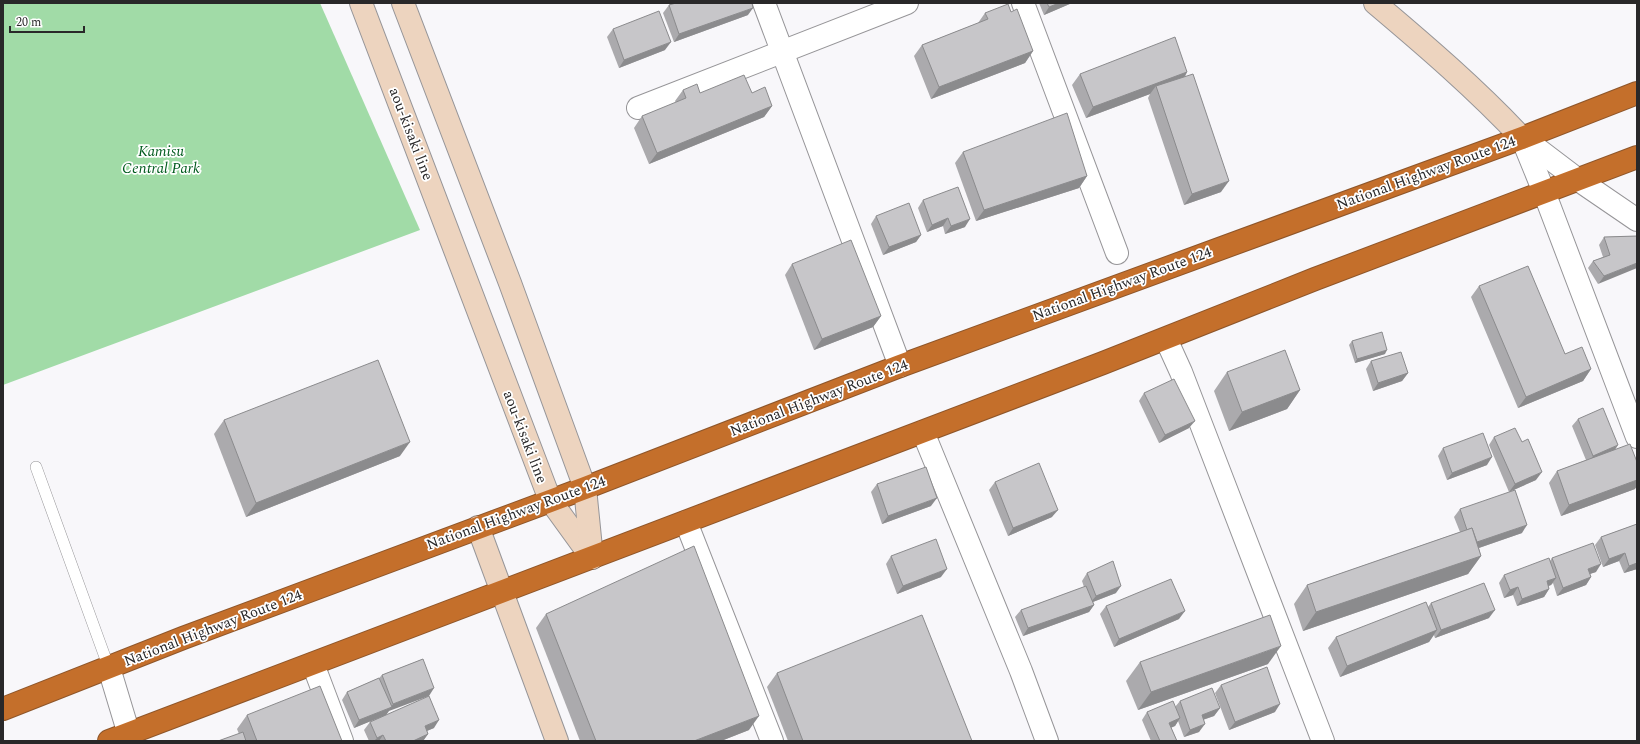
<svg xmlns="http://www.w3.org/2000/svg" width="1640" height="744" viewBox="0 0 1640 744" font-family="Spectral,serif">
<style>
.green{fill:#a1dba7}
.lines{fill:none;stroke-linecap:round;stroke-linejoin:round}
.lane-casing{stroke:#969598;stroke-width:12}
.street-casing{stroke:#969598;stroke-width:24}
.secondary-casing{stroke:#969598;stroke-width:24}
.highway-casing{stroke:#8e562a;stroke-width:24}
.lane{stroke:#fff;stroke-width:11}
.street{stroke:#fff;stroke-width:22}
.secondary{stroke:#edd4bf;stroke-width:22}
.highway{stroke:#c46f2b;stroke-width:22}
.wall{fill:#abaaad}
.shaded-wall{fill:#8b8b8d}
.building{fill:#c7c6c9;stroke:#8b8b8d}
.labels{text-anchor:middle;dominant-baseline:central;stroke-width:3.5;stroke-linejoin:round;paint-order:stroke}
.street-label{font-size:15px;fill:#292829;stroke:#fff}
.park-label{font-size:15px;font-style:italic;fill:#005b1e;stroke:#fff}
</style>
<rect width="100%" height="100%" fill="#f8f7fa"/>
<!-- green -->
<polygon class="green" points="3,3 320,3 420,230 3,385"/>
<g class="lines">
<!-- lane casing -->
<g class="lane-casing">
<polyline id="lane" points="36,467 109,668"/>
</g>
<!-- street casing -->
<g class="street-casing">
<g id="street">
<polyline points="764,3 900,366"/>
<polyline points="1023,3 1117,253"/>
<polyline points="638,108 907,3"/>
<polyline points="1522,138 1544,192 1637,437"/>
<polyline points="1523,138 1577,179 1637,220"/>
<polyline points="1166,339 1181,372 1323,741"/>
<polyline points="923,432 1021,671 1047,741"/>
<polyline points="686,522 772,741"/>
<polyline points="313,664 342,741"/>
<polyline points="109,668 131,741"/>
</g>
</g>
<!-- secondary casing -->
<g class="secondary-casing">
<g id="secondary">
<polyline points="361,3 550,500 592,558"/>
<polyline points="403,3 510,283 585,488 592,558"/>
<path d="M 1375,3 C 1426,46 1476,89 1522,138"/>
<polyline points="478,527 557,741"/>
</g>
</g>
<!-- highway casing -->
<g class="highway-casing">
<g id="highway">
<polyline points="3,709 183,638 585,488 900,366 1522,138 1637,93"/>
<polyline points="109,741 1103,363 1315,279 1637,157"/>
</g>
</g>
<!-- lane -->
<use href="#lane" class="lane"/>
<!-- street -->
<use href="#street" class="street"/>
<!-- secondary -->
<use href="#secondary" class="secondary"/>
<!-- highway -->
<use href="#highway" class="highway"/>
</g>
<!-- wall -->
<g class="wall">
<polygon points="1039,3 1072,3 1044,15"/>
<polygon points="669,5 748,15 674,42 663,13"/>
<polygon points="1011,12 1033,51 1025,63 931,99 914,56 922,45 978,23 985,13"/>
<polygon points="613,29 665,50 619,68 607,37"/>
<polygon points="1187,72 1185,77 1221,192 1184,205 1148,98 1150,94 1086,118 1072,85 1080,74"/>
<polygon points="683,90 700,93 752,93 772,106 764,117 649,164 634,128 642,116 676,103 675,101"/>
<polygon points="963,152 1087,176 1079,188 976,221 955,163"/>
<polygon points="923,200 965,227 945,234 943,226 927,232 918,208"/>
<polygon points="876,216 921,235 916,242 883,255 871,224"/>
<polygon points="1637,236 1598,284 1588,268 1593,261 1603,257 1599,245 1604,237"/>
<polygon points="792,264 881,316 873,327 814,350 785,275"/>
<polygon points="1479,286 1565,354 1591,369 1583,381 1518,408 1471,297"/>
<polygon points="1352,341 1385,354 1355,363 1349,345"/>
<polygon points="1371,361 1408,373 1402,381 1373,391 1366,369"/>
<polygon points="1227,372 1300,390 1287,409 1229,431 1214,391"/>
<polygon points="1144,393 1189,428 1159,443 1139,401"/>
<polygon points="1578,419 1615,450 1635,489 1561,516 1549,483 1557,471 1586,460 1572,426"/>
<polygon points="224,420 400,456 246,517 214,434"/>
<polygon points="1494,437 1536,480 1509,492 1489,445"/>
<polygon points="1443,448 1487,465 1447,480 1438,456"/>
<polygon points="995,482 1052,517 1008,536 989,490"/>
<polygon points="877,484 931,506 882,524 871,492"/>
<polygon points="1460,509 1522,533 1479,548 1481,556 1468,574 1303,631 1294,604 1307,585 1460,532 1454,517"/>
<polygon points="1637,524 1637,569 1624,573 1619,561 1603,567 1595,545 1601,537"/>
<polygon points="891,556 941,577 897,594 886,564"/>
<polygon points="1552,558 1596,572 1590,574 1591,577 1586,585 1557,596 1553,583 1551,585 1548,586 1549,589 1544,597 1517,606 1513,595 1504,598 1499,583 1504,575 1550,561"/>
<polygon points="1087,573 1116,593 1093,602 1094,605 1089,612 1023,636 1015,617 1021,610 1084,587 1082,581"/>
<polygon points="1431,603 1489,618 1435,638 1434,635 1429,642 1340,677 1328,648 1336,637 1428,607"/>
<polygon points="1106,606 1179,619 1114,647 1100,614"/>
<polygon points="546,614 749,730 721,741 580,741 536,628"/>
<polygon points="423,659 386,715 434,728 427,731 428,734 423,741 369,741 364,730 370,722 380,717 354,728 342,700 347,692 379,678 382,675"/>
<polygon points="1140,662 1268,664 1138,710 1126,681"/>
<polygon points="777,673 972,741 788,741 767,687"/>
<polygon points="1221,685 1275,712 1229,730 1215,693"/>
<polygon points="1180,701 1220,708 1214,716 1203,720 1199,732 1184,737 1178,721 1175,726 1171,727 1177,741 1151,741 1142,720 1147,712 1175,707"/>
<polygon points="247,715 342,741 218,741 239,734 237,729"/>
</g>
<!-- shaded-wall -->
<g class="shaded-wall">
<polygon points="1059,3 1072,3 1044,15 1049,7"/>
<polygon points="753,8 748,15 674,42 679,34"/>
<polygon points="671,42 665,50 619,68 624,60"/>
<polygon points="1033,51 1025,63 931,99 939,87"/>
<polygon points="1187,72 1180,84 1156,86 1150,94 1086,118 1093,107"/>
<polygon points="772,106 764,117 649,164 657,153"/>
<polygon points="1087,176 1079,188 976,221 984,210"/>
<polygon points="1229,181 1221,192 1184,205 1192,194"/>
<polygon points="948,218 943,226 927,232 932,225"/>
<polygon points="970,219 965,227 945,234 951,226"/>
<polygon points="921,235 916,242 883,255 889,247"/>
<polygon points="1637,263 1637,268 1598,284 1604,276"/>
<polygon points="881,316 873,327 814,350 822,339"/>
<polygon points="1387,350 1385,354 1355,363 1357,359"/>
<polygon points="1591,369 1583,381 1518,408 1526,397"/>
<polygon points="1408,373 1402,381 1373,391 1378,383"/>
<polygon points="1300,390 1287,409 1229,431 1242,412"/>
<polygon points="1195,421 1189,428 1159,443 1165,435"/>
<polygon points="410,442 400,456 246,517 256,503"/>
<polygon points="1618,445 1613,453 1588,464 1593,456"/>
<polygon points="1492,457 1487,465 1447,480 1452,473"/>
<polygon points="1542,472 1536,480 1509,492 1515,484"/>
<polygon points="1637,480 1637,486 1635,489 1561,516 1569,505"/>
<polygon points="937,498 931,506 882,524 888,516"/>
<polygon points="1058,510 1052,517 1008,536 1013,528"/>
<polygon points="1527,525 1522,533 1467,552 1472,544"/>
<polygon points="1625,553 1619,561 1603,567 1609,559"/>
<polygon points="1481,556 1468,574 1303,631 1316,612"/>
<polygon points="1637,563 1637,569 1624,573 1629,566"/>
<polygon points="1601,564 1596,572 1583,576 1588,569"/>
<polygon points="947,569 941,577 897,594 903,586"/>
<polygon points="1591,577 1586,585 1557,596 1563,588"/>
<polygon points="1556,578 1551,585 1541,589 1547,581"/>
<polygon points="1121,586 1116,593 1090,603 1096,596"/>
<polygon points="1518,587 1513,595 1504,598 1510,590"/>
<polygon points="1549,589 1544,597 1517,606 1522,599"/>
<polygon points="1094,605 1089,612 1023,636 1028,628"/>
<polygon points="1495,610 1489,618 1435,638 1441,630"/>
<polygon points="1185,611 1179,619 1114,647 1119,639"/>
<polygon points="1437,630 1429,642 1340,677 1347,666"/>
<polygon points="1281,646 1268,664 1138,710 1151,692"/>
<polygon points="434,688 429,696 389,711 386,715 354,728 359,720 390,708 393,704"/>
<polygon points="1280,704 1275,712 1229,730 1235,722"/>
<polygon points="1220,708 1214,716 1196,722 1202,715"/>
<polygon points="759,716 749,730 721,741 694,741"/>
<polygon points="1180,718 1175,726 1164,731 1169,723"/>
<polygon points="439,720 434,728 419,734 425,726"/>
<polygon points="1205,724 1199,732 1184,737 1190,730"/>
<polygon points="428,734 423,741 413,741"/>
<polygon points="383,735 379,741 374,741 377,738"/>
</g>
<!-- building -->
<g class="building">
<polygon points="676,3 752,3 753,8 679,34 669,5"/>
<polygon points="1047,3 1059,3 1049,7"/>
<polygon points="1008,4 1011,12 1017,9 1033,51 939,87 922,45 988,19 985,13"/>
<polygon points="659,11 671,42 624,60 613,29"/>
<polygon points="1175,37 1187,72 1093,107 1080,74"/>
<polygon points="1193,74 1229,181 1192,194 1156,86"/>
<polygon points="744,75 752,93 765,87 772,106 657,153 642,116 686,98 683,90 697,84 700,93"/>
<polygon points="1067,113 1087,176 984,210 963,152"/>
<polygon points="958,187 970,219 951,226 948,218 932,225 923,200"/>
<polygon points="909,203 921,235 889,247 876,216"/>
<polygon points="1637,236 1637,263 1604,276 1593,261 1610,255 1604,237"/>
<polygon points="851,240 881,316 822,339 792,264"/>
<polygon points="1528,266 1565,354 1582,347 1591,369 1526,397 1479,286"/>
<polygon points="1382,332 1387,350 1357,359 1352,341"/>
<polygon points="1285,350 1300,390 1242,412 1227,372"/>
<polygon points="1401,352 1408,373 1378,383 1371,361"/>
<polygon points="378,360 410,442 256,503 224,420"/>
<polygon points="1174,379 1195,421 1165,435 1144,393"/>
<polygon points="1603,408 1618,445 1593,456 1578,419"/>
<polygon points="1515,428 1522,442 1528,439 1542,472 1515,484 1494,437"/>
<polygon points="1483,433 1492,457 1452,473 1443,448"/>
<polygon points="1630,444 1637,462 1637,480 1569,505 1557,471"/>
<polygon points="1039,463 1058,510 1013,528 995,482"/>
<polygon points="926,467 937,498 888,516 877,484"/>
<polygon points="1515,490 1527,525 1477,542 1472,528 1467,530 1460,509"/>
<polygon points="1637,524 1637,563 1629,566 1625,553 1609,559 1601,537"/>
<polygon points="1472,528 1481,556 1316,612 1307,585"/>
<polygon points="936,539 947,569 903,586 891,556"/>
<polygon points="1593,543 1601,564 1588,569 1591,577 1563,588 1552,558"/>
<polygon points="694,546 759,716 694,741 596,741 546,614"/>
<polygon points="1549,558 1556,578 1547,581 1549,589 1522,599 1518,587 1510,590 1504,575"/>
<polygon points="1113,561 1121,586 1096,596 1087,573"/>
<polygon points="1171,579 1185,611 1119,639 1106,606"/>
<polygon points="1484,583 1495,610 1441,630 1431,603"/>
<polygon points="1086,586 1094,605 1028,628 1021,610"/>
<polygon points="1426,602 1437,630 1347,666 1336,637"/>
<polygon points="922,615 972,741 803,741 777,673"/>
<polygon points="1270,615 1281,646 1151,692 1140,662"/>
<polygon points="423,659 434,688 393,704 382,675"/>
<polygon points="1267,667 1280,704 1235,722 1221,685"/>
<polygon points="379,678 392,707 359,720 347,692"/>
<polygon points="320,686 342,741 257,741 247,715"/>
<polygon points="1212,688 1220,708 1202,715 1205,724 1190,730 1180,701"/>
<polygon points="429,696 439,720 425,726 428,734 413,741 386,741 383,735 377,738 370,722"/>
<polygon points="1173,701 1180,718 1169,723 1177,741 1160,741 1147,712"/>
<polygon points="243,732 246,741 218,741"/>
</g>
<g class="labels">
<!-- street labels -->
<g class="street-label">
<text transform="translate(411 134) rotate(69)">aou-kisaki line</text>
<text transform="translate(1426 173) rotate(-20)">National Highway Route 124</text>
<text transform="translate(1122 284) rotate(-20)">National Highway Route 124</text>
<text transform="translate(819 398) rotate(-21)">National Highway Route 124</text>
<text transform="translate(525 437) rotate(69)">aou-kisaki line</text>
<text transform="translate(516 513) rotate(-20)">National Highway Route 124</text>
<text transform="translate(213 628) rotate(-21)">National Highway Route 124</text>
</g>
<!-- park labels -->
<g class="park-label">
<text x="161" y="151">Kamisu<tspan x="161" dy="17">Central Park</tspan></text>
</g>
</g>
<!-- border -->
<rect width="1640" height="744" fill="none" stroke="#292829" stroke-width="8"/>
<!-- scale -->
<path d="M10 26v6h74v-6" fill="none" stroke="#292829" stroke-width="2"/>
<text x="16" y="26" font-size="12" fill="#292829" stroke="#ffffff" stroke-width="3" paint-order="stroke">20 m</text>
</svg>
